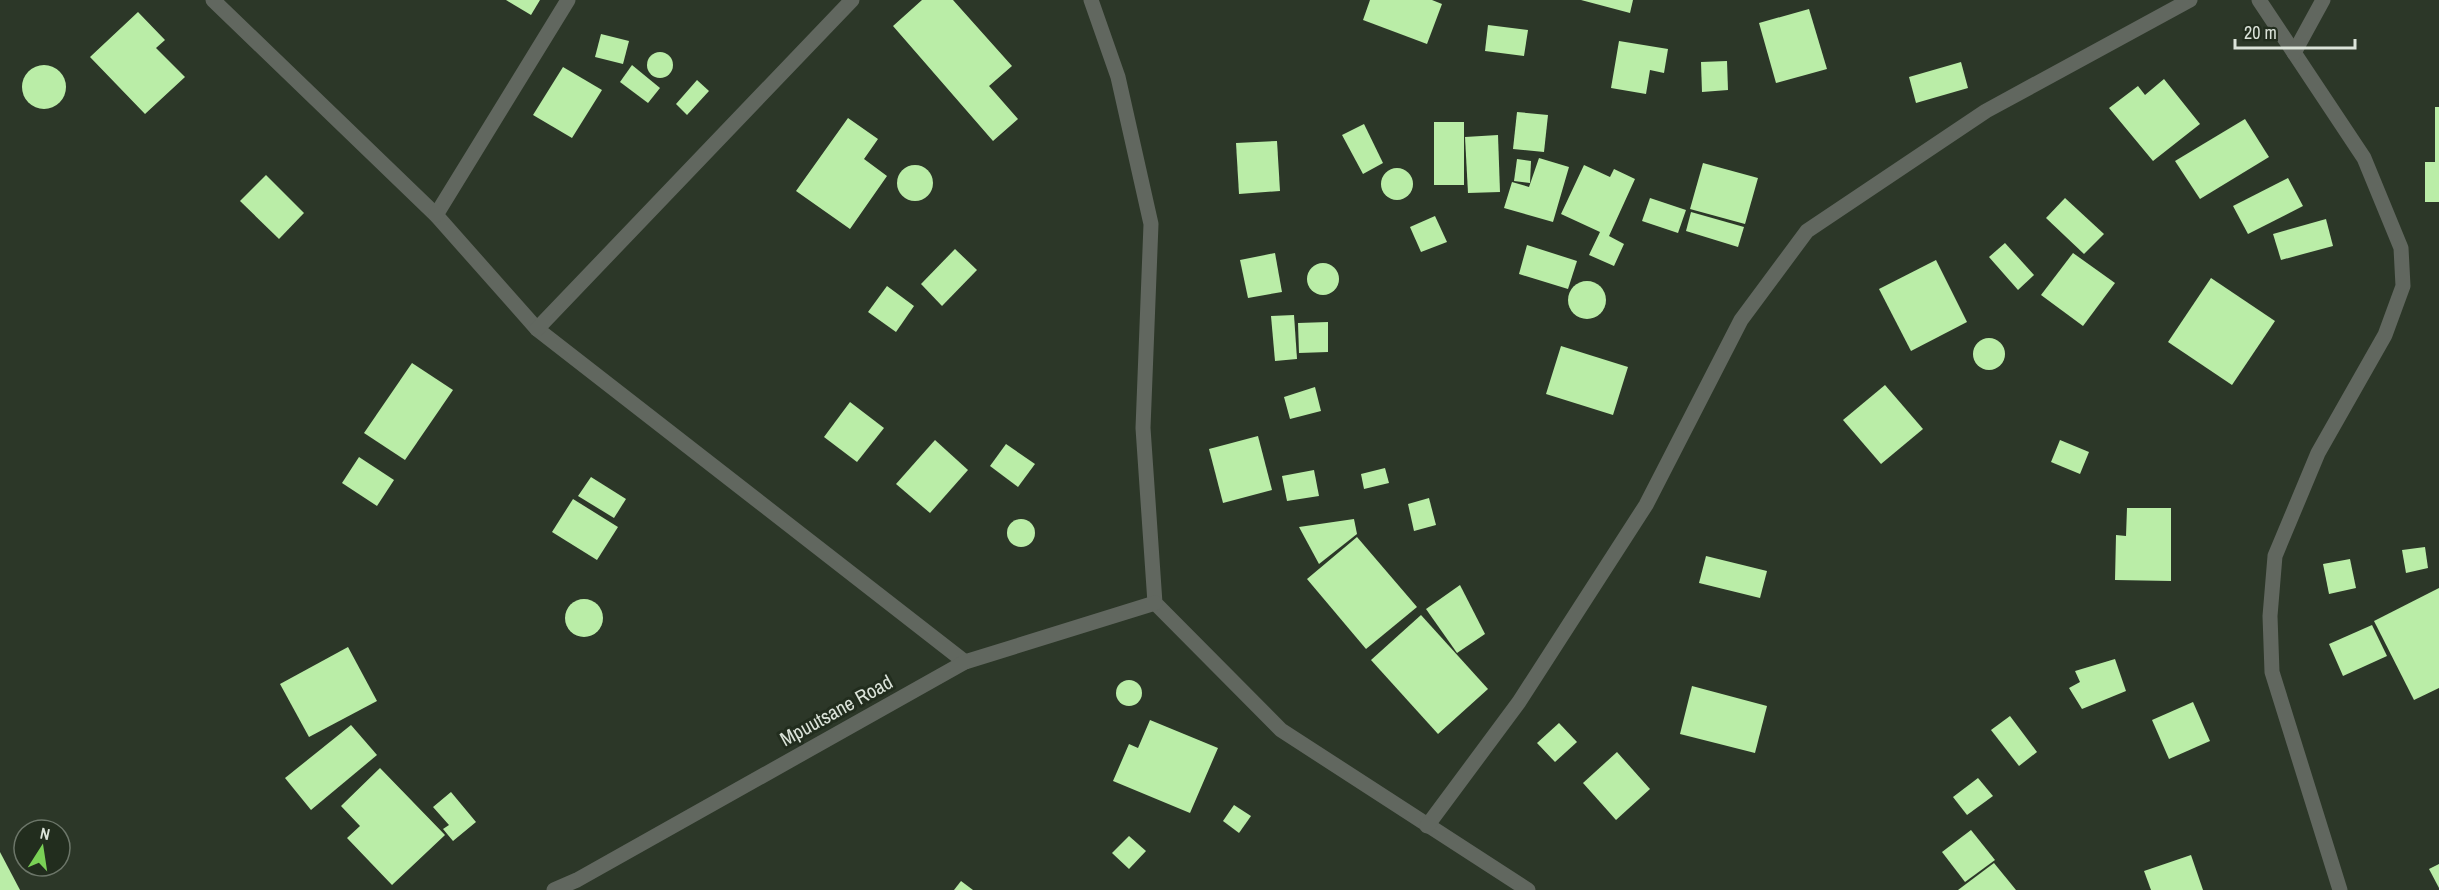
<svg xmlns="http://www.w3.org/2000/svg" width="2439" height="890" viewBox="0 0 2439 890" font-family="'Archivo Narrow',sans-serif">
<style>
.building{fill:#baeda7}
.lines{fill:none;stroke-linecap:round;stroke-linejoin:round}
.minor{stroke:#61675f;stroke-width:15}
.labels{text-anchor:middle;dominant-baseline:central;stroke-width:6;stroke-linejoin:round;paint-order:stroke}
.street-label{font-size:20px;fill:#dbe3d9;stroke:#222d1e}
</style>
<rect width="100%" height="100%" fill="#2c3728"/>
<!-- building -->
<g class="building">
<polygon points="506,0 540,0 531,15"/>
<polygon points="922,0 953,0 1012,66 989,86 1018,119 993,141 893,26"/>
<polygon points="1370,0 1432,0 1442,4 1427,44 1363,20"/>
<polygon points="1581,0 1633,0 1630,13"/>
<polygon points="1809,9 1827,69 1776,83 1759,23"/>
<polygon points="138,12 165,40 156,48 185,77 145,114 90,57"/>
<polygon points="1488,25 1528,30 1524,56 1485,51"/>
<polygon points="601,34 629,41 623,64 595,57"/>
<polygon points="1619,41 1668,49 1664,73 1650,70 1646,94 1611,88"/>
<circle cx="660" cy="65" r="13"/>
<polygon points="1727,61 1728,90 1702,92 1701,62"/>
<polygon points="1961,62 1968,88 1916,103 1909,77"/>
<circle cx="44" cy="87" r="22"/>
<polygon points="632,65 660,88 648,103 620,82"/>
<polygon points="563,67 602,90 572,138 533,115"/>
<polygon points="2164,79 2200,124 2153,161 2109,108 2138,86 2145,95"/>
<polygon points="697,80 709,91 687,115 676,104"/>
<polygon points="2435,107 2439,107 2439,202 2425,202 2425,162 2435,162"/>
<polygon points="1517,112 1548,115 1544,152 1513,149"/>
<polygon points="848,118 878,139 864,159 887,176 850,229 796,191"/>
<polygon points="2245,119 2269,157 2200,199 2175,161"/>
<rect x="1434" y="122" width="30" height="63"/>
<polygon points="1364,124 1383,163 1363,174 1342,135"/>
<polygon points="1498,135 1500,192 1468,193 1465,137"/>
<polygon points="1277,141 1280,191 1239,194 1236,143"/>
<polygon points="1539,158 1569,167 1553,222 1504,208 1512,182 1529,187"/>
<polygon points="1517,159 1531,161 1530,183 1514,181"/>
<polygon points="1703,163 1758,178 1745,224 1690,209"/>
<circle cx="915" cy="183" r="18"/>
<polygon points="1584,165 1610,177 1614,169 1635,179 1609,236 1624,244 1614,266 1589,255 1600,232 1561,214"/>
<circle cx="1397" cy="184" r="16"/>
<polygon points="266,175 304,213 279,239 240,201"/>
<polygon points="2288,178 2303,206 2248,234 2233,206"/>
<polygon points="1650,198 1686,210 1678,233 1642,221"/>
<polygon points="2065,198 2104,234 2084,254 2046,218"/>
<polygon points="1691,212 1744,227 1738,247 1686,231"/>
<polygon points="1435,216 1447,242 1421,252 1410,227"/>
<polygon points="2326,219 2333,246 2281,260 2273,234"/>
<polygon points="2005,243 2034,275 2018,290 1989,257"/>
<polygon points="1527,245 1577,261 1568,289 1519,274"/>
<polygon points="955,249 977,270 942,306 921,284"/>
<polygon points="1275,253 1282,292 1248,298 1240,260"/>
<polygon points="2073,253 2115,283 2083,326 2041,295"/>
<polygon points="1936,260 1967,322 1911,351 1879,289"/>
<circle cx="1323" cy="279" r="16"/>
<polygon points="2211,278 2275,321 2232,385 2168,342"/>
<circle cx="1587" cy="300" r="19"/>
<polygon points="887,286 914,306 896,332 868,312"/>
<polygon points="1294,315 1297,359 1275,361 1271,316"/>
<polygon points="1328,322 1328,352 1299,353 1298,323"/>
<circle cx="1989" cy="354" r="16"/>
<polygon points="1561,346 1628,367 1613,415 1546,394"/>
<polygon points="412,363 453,390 405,460 364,433"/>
<polygon points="1885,385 1923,429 1881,464 1843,420"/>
<polygon points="1315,387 1321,411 1290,419 1284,397"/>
<polygon points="850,402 884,428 857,462 824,437"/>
<polygon points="1258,436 1272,490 1223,503 1209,449"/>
<polygon points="935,440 968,470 930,513 896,484"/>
<polygon points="2060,440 2089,452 2080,474 2051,462"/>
<polygon points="1006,444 1035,464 1018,487 990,466"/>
<polygon points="359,457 394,480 377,506 342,483"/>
<polygon points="1385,468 1389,483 1364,489 1361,474"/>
<polygon points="1314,470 1319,496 1287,501 1282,476"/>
<polygon points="591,477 626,499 614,518 578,496"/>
<polygon points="1429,498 1436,525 1414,531 1408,504"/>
<polygon points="573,499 618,527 597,560 552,532"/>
<polygon points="2127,508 2171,508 2171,581 2115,580 2116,535 2126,536"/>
<polygon points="1354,519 1357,534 1319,564 1299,527"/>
<circle cx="1021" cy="533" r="14"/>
<polygon points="1357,537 1417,607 1366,649 1307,579"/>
<polygon points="2425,547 2428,568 2406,573 2402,550"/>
<polygon points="1706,556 1767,571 1760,598 1699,583"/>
<polygon points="2350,559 2356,588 2329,594 2323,564"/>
<polygon points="1460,585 1485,634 1457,653 1426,609"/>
<polygon points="2439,588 2439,688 2414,700 2374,621"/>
<circle cx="584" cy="618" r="19"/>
<polygon points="1421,615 1488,689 1438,734 1371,660"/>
<polygon points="2372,625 2387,656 2343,676 2329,644"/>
<polygon points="348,647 377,701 309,737 280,684"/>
<polygon points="2115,659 2126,691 2082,709 2069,688 2080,682 2075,671"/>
<circle cx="1129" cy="693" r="13"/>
<polygon points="1692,686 1767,706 1755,753 1680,734"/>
<polygon points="2193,702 2210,741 2169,759 2152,720"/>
<polygon points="2010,716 2037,752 2019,766 1991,730"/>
<polygon points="1150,720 1218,748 1190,813 1113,781 1129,744 1138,748"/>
<polygon points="1559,723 1577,742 1555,762 1537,743"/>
<polygon points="351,725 377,755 311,810 285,778"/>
<polygon points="1617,752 1650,789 1616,820 1583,783"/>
<polygon points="380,768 445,835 392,885 347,838 360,826 341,806"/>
<polygon points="1978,778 1993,796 1967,815 1953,797"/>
<polygon points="451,792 476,822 453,841 443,829 449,825 433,807"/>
<polygon points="1234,805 1251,816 1239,833 1223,821"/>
<polygon points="1971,830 1995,860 1965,882 1942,852"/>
<polygon points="1129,836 1146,851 1129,869 1112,853"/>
<polygon points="0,852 20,890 0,890"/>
<polygon points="2191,855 2203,890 2151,890 2144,871"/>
<polygon points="1994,863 2016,890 1958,890"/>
<polygon points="2439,864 2439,888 2429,869"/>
<polygon points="961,881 973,890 954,890"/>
</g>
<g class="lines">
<!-- minor -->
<g class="minor">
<polyline points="213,0 436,215 537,329 965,662"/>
<polyline points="1091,0 1118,77 1151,224 1143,428 1155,603 1281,730 1528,890"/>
<polyline points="2259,0 2364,158 2401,248 2403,286 2385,335 2318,453 2275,556 2270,616 2272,672 2340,890"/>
<polyline points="2294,53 2323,0"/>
<polyline points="436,215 568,0"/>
<polyline points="537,329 852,0"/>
<polyline points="1427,826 1519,702 1646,505 1741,320 1807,231 1986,111 2190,0"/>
<polyline points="554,890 577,880 965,662 1155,603"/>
</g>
</g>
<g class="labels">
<!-- street labels -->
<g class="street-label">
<text transform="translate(836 710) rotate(-29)">Mpuutsane Road</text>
</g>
</g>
<!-- north arrow -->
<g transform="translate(42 848) rotate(12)"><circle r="28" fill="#222d1e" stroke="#6c7669" stroke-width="1.5"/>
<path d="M0-4.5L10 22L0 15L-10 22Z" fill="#7ad156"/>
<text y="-9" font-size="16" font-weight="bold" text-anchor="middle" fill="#dbe3d9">N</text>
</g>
<!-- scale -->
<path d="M2235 39v9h120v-9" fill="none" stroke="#dbe3d9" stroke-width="3"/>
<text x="2244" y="39" font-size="18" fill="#dbe3d9" stroke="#222d1e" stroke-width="4.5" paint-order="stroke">20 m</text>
</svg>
